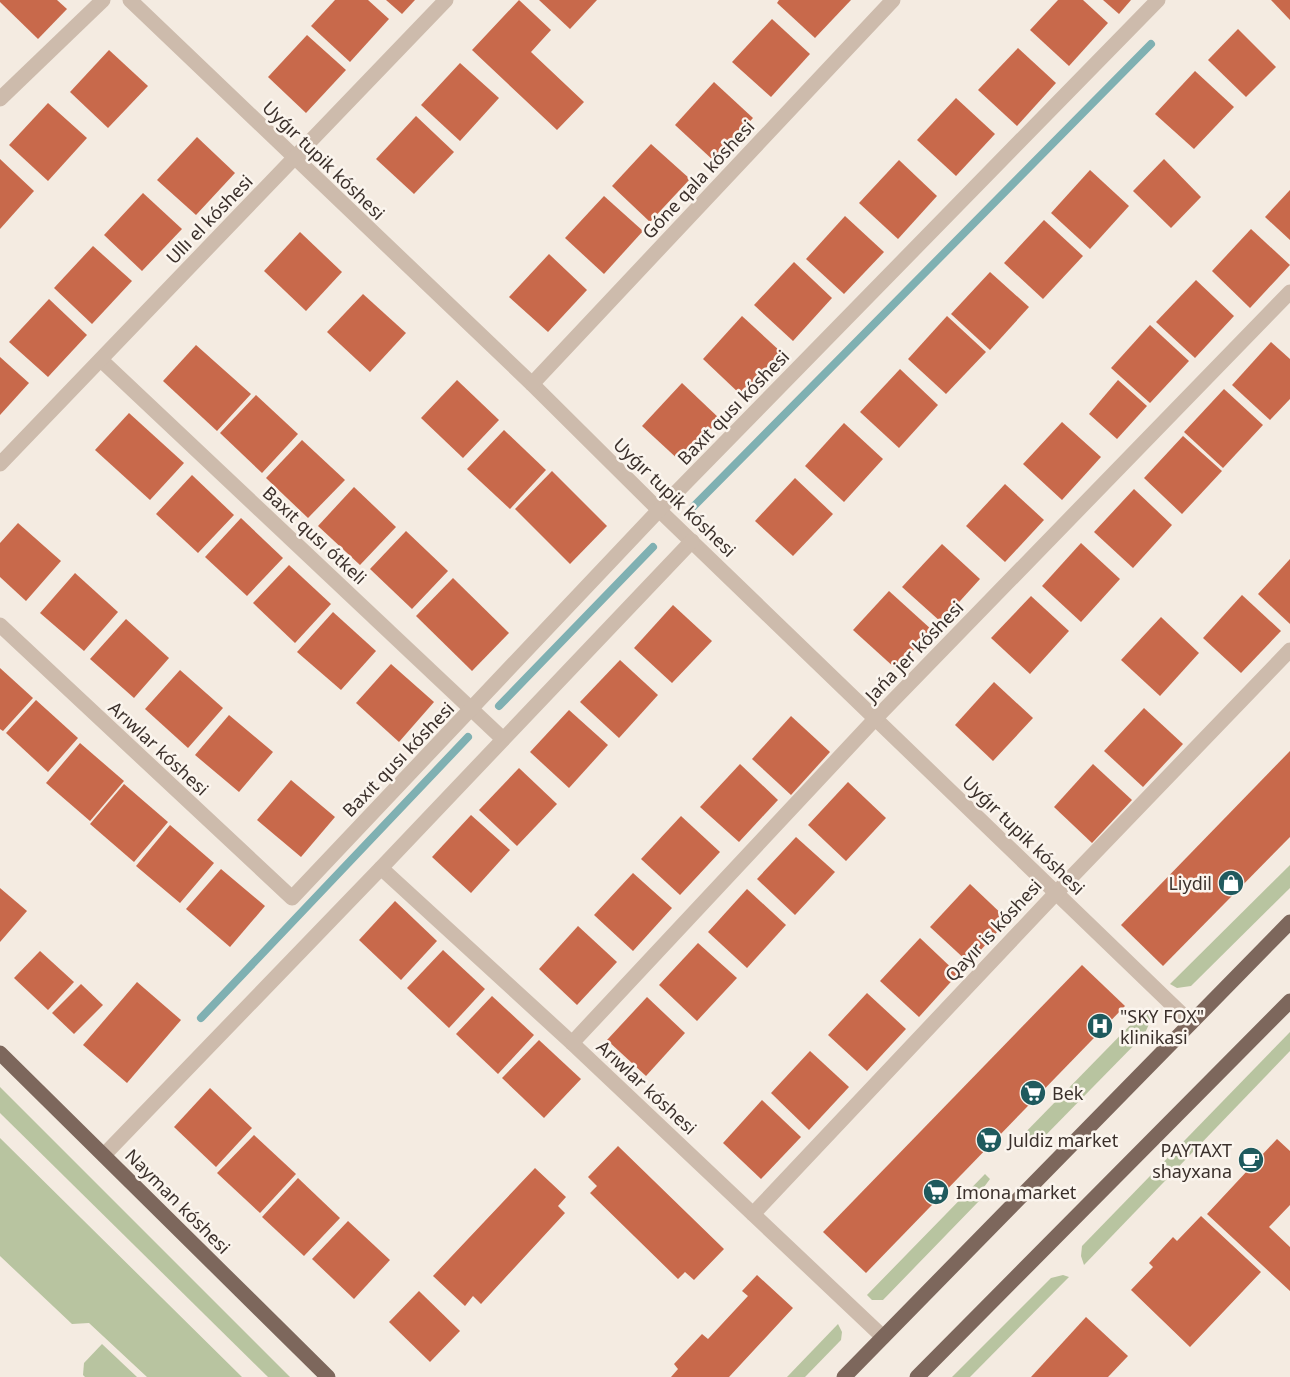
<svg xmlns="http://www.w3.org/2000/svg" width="1290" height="1377" viewBox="0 0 1290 1377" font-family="'Noto Sans',sans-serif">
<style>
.green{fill:#b8c4a0}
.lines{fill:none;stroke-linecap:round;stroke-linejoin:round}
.stream{stroke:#7fb0b2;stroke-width:8}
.building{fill:#c8694b}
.minor{stroke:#cdbbac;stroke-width:15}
.major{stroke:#7d675c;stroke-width:15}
.labels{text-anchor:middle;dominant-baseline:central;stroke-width:5;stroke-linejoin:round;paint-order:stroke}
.street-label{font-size:18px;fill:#3b302b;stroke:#fbf5ee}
.poi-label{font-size:18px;fill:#3b302b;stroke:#fbf5ee;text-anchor:start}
</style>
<rect width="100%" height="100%" fill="#f4ebe1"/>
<!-- green -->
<g class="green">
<polygon points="1290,865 1290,888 1191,986 1177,988 1170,984"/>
<polygon points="1146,1009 1151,1020 1144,1035 1040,1141 1018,1150 1012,1146"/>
<polygon points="1290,1032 1290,1051 1084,1265 1081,1256 1082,1246"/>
<polygon points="0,1087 290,1377 268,1377 0,1113"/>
<polygon points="0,1138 242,1377 147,1377 89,1323 72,1324 0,1256"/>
<polygon points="985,1174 990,1179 981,1191 979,1201 883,1300 872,1300 867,1295"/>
<polygon points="1063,1275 1069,1277 970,1377 952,1377 1051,1278"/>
<polygon points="838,1324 842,1332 841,1340 805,1377 787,1377"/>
<polygon points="102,1344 137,1377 85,1377 83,1375 84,1363"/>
</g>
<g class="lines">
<!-- stream -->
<g class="stream">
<polyline points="693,507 1151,44"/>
<polyline points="499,706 653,547"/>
<polyline points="201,1018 468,737"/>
</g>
</g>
<!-- building -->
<g class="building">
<polygon points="0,0 57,0 67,9 38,39 0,2"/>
<polygon points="335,0 368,0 389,19 350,62 311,26"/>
<polygon points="386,0 415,0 402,14"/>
<polygon points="519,0 551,30 531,52 584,102 557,130 472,50"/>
<polygon points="539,0 597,0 570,29"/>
<polygon points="779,0 851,0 815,38 777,3"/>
<polygon points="1058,0 1083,0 1108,23 1069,66 1030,30"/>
<polygon points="1103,0 1131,0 1119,14"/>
<polygon points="1271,0 1290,0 1290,20"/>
<polygon points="772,19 810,54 771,97 732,62"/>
<polygon points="1238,29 1276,67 1246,97 1208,60"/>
<polygon points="307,35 346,70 306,113 268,77"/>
<polygon points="1018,48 1056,83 1017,126 978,90"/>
<polygon points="109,50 148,86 108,128 70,92"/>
<polygon points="460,63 499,98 460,141 421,105"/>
<polygon points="1195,71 1234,107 1194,149 1155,114"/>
<polygon points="714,82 753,118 714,161 675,125"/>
<polygon points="956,98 995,134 956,176 917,140"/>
<polygon points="48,103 87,138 48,181 9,145"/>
<polygon points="416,116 454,152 414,194 376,159"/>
<polygon points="197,137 235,173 196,215 157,180"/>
<polygon points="651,144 690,179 650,222 612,186"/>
<polygon points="0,159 34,191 0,229"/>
<polygon points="1164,159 1201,197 1171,228 1133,191"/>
<polygon points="899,160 937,196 898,239 859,203"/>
<polygon points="1090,170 1129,206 1090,249 1051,213"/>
<polygon points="1290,190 1290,240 1265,217"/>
<polygon points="143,193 182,229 142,271 104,235"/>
<polygon points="604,196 643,231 604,274 565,238"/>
<polygon points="845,216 884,252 844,294 806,259"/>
<polygon points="1044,220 1083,256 1043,299 1004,263"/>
<polygon points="1251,229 1290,265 1250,308 1212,271"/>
<polygon points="300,232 342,272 306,311 264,271"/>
<polygon points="93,246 132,281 92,324 54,288"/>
<polygon points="549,254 587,290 548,332 509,297"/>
<polygon points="794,262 832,298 793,341 754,305"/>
<polygon points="990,272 1029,307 990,350 951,314"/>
<polygon points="1196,280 1234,316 1195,358 1156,322"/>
<polygon points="363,294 406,333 370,372 327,332"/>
<polygon points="49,299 87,335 48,377 9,342"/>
<polygon points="742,316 781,352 741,395 703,359"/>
<polygon points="947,316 986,352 946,394 908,359"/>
<polygon points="1150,325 1189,361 1150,403 1111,368"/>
<polygon points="1271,342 1290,359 1290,399 1270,420 1232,385"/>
<polygon points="196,345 251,394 217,431 163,381"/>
<polygon points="0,357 29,383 0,415"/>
<polygon points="900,369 938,405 899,448 860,412"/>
<polygon points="457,380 499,420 463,458 421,418"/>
<polygon points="1118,380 1147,406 1117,439 1089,414"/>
<polygon points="682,383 720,419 681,462 642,426"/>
<polygon points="1224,389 1263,425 1223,468 1184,432"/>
<polygon points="256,395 298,434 262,473 220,433"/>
<polygon points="129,413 184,463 150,500 95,450"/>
<polygon points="1062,422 1101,457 1062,500 1023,464"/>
<polygon points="844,423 883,459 844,502 805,466"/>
<polygon points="504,430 546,470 510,509 467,469"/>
<polygon points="1183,436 1222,471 1182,514 1144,478"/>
<polygon points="302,440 345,480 308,518 266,478"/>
<polygon points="552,471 607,526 570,564 515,509"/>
<polygon points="192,475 234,515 198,553 156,514"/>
<polygon points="795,478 833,514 793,556 755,521"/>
<polygon points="1005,484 1044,520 1005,562 966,526"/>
<polygon points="354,487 396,527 360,565 318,526"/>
<polygon points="1134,489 1172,525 1133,568 1094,532"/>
<polygon points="241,518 283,558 247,596 205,557"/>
<polygon points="18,523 61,561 26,601 0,577 0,543"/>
<polygon points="406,531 448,571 412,609 370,569"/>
<polygon points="1081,543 1120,579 1081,622 1042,586"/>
<polygon points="942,544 980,579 941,622 902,587"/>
<polygon points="1290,559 1290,624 1258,594"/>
<polygon points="289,565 331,604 295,643 253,603"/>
<polygon points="75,573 118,612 84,651 40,613"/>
<polygon points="453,578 509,633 472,671 416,616"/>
<polygon points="889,591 932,630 896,669 853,630"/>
<polygon points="1242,595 1281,631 1241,673 1203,638"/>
<polygon points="1031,596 1069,631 1030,674 991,638"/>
<polygon points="673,605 712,641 672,683 634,648"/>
<polygon points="333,612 376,651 341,690 297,652"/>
<polygon points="1161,617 1199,653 1160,696 1121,660"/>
<polygon points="126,619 169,658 134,698 90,659"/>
<polygon points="620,660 658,695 619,738 580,702"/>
<polygon points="391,664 434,702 399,742 356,703"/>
<polygon points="0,668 33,698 3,731 0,729"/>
<polygon points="180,670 223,708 188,748 145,709"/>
<polygon points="994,682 1033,718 993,761 955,725"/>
<polygon points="36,700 78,738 48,772 6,733"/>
<polygon points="1144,708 1183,744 1143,787 1104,751"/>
<polygon points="569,710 608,745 569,788 530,752"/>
<polygon points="229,715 273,752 239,792 195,755"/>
<polygon points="791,716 830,752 791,795 752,759"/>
<polygon points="80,743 124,781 90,821 46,783"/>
<polygon points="1290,751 1290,837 1163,966 1121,925"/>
<polygon points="740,764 778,800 739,842 700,807"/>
<polygon points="1093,764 1132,800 1092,843 1054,807"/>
<polygon points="519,768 557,804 517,846 479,810"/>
<polygon points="291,780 335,817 301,857 257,820"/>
<polygon points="848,782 886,818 846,861 808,825"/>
<polygon points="124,784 168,822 134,862 90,824"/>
<polygon points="471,815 510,850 471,893 432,857"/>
<polygon points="681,816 720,852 680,895 641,859"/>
<polygon points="170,825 214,863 180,903 136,866"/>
<polygon points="796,837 835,872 795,915 757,879"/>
<polygon points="221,869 265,906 230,947 186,909"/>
<polygon points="633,873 672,908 633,951 594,915"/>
<polygon points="970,884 1008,920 969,963 930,927"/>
<polygon points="0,888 27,911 0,942"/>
<polygon points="747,889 786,925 747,968 708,932"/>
<polygon points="395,901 437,941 401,980 359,940"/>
<polygon points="578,926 617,962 577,1005 539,969"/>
<polygon points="920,938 958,974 919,1017 880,981"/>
<polygon points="698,943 737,978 697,1021 659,985"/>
<polygon points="443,950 485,989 449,1028 407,988"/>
<polygon points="40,951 74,982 48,1010 14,978"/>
<polygon points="1082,965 1125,1006 866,1273 823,1232"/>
<polygon points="137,982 181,1020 127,1083 83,1045"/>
<polygon points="81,984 103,1005 74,1034 52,1013"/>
<polygon points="867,993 906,1029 867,1071 828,1035"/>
<polygon points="492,996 534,1035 498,1074 456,1034"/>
<polygon points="647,997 685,1033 646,1076 607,1040"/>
<polygon points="539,1040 581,1079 544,1118 502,1078"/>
<polygon points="810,1051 849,1087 809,1130 771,1093"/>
<polygon points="210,1088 252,1128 216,1167 174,1127"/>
<polygon points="762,1100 801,1137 761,1179 723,1143"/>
<polygon points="254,1135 296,1174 260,1213 217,1173"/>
<polygon points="1277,1139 1290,1151 1290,1205 1269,1227 1290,1247 1290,1291 1207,1214"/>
<polygon points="618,1146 724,1249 694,1280 685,1272 678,1279 590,1193 597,1186 588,1177"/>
<polygon points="535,1168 566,1197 558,1206 565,1213 481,1304 473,1296 465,1306 433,1276"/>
<polygon points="298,1178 340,1218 304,1256 262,1217"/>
<polygon points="1201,1216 1261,1272 1190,1347 1131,1290 1153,1267 1149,1263 1173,1237 1177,1241"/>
<polygon points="348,1221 390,1260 354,1299 312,1259"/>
<polygon points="757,1275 793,1308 729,1377 671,1377 678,1369 674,1364 702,1334 708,1339 748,1296 742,1291"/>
<polygon points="419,1291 460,1331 430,1362 389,1322"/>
<polygon points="1086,1317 1128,1356 1108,1377 1031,1377"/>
</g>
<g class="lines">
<!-- minor -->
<g class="minor">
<polyline points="130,0 532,384 659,510 1191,1023"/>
<polyline points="0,99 103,0"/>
<polyline points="101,360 503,739"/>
<polyline points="532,384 893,0"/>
<polyline points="0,464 446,0"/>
<polyline points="0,625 292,898 659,510 1158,0"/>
<polyline points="381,868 572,1043 883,1337"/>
<polyline points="572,1043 875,719 1290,292"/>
<polyline points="104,1155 381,868 692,541"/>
<polyline points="753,1214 1056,893 1290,650"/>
</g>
<!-- major -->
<g class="major">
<polyline points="0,1053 328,1377"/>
<polyline points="844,1377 1290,922"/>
<polyline points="917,1377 1290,1001"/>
</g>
</g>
<!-- icons -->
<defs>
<g id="shop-disc" transform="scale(1.35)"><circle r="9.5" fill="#1f5a5e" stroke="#fbf5ee"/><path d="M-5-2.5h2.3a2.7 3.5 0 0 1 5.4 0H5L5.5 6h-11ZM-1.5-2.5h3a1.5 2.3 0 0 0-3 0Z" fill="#fff"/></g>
<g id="hospital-disc" transform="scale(1.35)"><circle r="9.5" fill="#1f5a5e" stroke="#fbf5ee"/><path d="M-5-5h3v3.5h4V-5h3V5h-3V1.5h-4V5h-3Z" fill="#fff"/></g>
<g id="supermarket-disc" transform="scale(1.35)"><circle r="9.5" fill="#1f5a5e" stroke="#fbf5ee"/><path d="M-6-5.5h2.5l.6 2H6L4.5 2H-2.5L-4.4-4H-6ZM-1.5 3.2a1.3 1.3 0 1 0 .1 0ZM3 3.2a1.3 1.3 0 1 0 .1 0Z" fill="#fff"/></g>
<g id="cafe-disc" transform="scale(1.35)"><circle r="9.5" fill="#1f5a5e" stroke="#fbf5ee"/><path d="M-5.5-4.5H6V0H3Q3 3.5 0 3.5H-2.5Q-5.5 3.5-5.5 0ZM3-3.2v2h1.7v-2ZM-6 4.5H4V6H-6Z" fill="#fff"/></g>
</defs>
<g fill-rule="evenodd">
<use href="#shop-disc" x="1231" y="883"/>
<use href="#hospital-disc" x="1100" y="1026"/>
<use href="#supermarket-disc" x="1033" y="1093"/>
<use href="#supermarket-disc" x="989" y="1140"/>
<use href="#cafe-disc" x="1251" y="1160"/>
<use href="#supermarket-disc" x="936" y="1192"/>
</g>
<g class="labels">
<!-- street labels -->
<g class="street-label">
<text transform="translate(324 160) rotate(44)">Uyǵır tupik kóshesi</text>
<text transform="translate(698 179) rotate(-47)">Góne qala kóshesi</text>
<text transform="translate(209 219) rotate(-46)">Ullı el kóshesi</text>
<text transform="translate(733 407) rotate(-46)">Baxıt qusı kóshesi</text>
<text transform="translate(675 497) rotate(44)">Uyǵır tupik kóshesi</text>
<text transform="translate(315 535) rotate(43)">Baxıt qusı ótkeli</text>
<text transform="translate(914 651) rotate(-46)">Jańa jer kóshesi</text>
<text transform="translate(159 748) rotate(43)">Arıwlar kóshesi</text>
<text transform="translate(398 759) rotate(-46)">Baxıt qusı kóshesi</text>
<text transform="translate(1024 835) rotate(44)">Uyǵır tupik kóshesi</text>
<text transform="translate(993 930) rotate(-47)">Qayır is kóshesi</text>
<text transform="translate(647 1087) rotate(43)">Arıwlar kóshesi</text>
<text transform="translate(178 1201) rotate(45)">Nayman kóshesi</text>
</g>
<!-- poi labels -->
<g class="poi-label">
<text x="1212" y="883" text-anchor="end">Liydil</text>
<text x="1120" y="1016">"SKY FOX"<tspan x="1120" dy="21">klinikasi</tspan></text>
<text x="1052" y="1093">Bek</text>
<text x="1008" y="1140">Juldiz market</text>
<text x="1232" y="1150" text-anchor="end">PAYTAXT<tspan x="1232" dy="21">shayxana</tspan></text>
<text x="956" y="1192">Imona market</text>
</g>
</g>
</svg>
